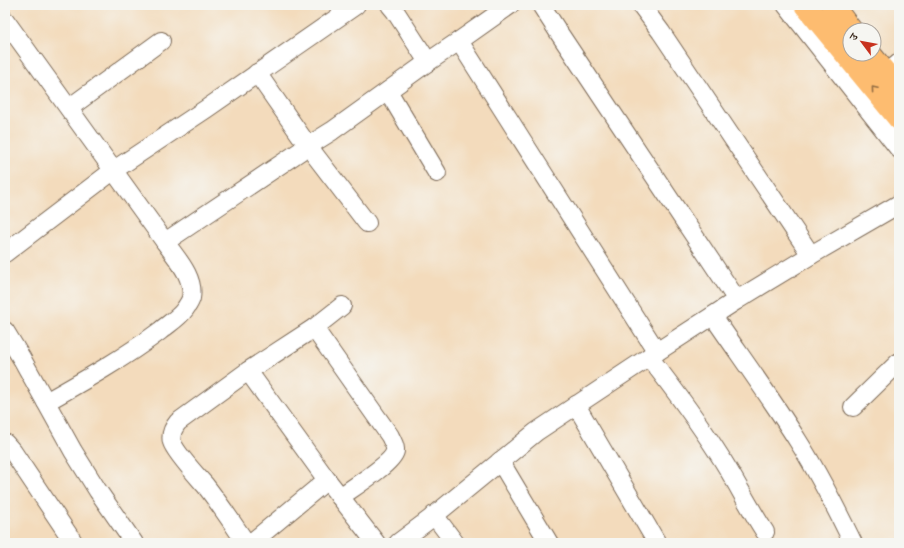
<svg xmlns="http://www.w3.org/2000/svg" width="904" height="548" viewBox="0 0 904 548" font-family="'IM FELL French Canon','Noto Serif Devanagari',serif">
<style>
.lines{fill:none;stroke-linecap:round;stroke-linejoin:round}
.street-casing{stroke:#7b6855;stroke-width:20}
.primary-casing{stroke:#7b6855;stroke-width:24}
.street{stroke:#fff;stroke-width:18}
.primary{stroke:#fdbc70;stroke-width:22}
.oneway{stroke:#926c43}
</style>
<rect width="100%" height="100%" fill="#f6f6f2"/>
<filter id="ink" filterUnits="userSpaceOnUse"><feTurbulence type="fractalNoise" baseFrequency=".025" numOctaves="2"/><feDisplacementMap in="SourceGraphic" scale="8" xChannelSelector="R" yChannelSelector="G"/><feConvolveMatrix kernelMatrix="1 2 1 2 8 2 1 2 1" color-interpolation-filters="sRGB"/></filter>
<filter id="wash" filterUnits="userSpaceOnUse"><feTurbulence type="fractalNoise" baseFrequency=".012" numOctaves="4" result="noise"/><feDisplacementMap in="SourceGraphic" scale="16" xChannelSelector="R" yChannelSelector="G"/><feGaussianBlur stdDeviation="0.9" result="paint"/><feColorMatrix in="noise" values="0 0 0 0 0 0 0 0 0 0 0 0 0 0 0 0 0 1.4 0 .05"/><feComposite in="paint" operator="in"/></filter>
<g filter="url(#wash)">
<rect width="100%" height="100%" fill="#f3dbbc"/>
</g>
<g filter="url(#ink)">
<g class="lines">
<!-- street casing -->
<g class="street-casing">
<g id="street">
<polyline points="390,5 395,11 428,62"/>
<polyline points="541,5 559,33 737,300"/>
<polyline points="641,5 661,32 811,255"/>
<polyline points="786,5 899,149"/>
<path d="M 5,20 L 165,242 C 176,258 195,277 191,298 C 190,302 187,306 185,309 C 179,318 168,324 160,331 C 124,358 85,380 46,402"/>
<polyline points="459,41 657,352"/>
<polyline points="257,73 308,146 367,223"/>
<polyline points="886,74 899,63"/>
<polyline points="388,91 437,173"/>
<polyline points="69,108 161,41"/>
<polyline points="165,242 308,146 332,131 428,62 459,41 510,5"/>
<polyline points="5,253 114,170 206,109 356,5"/>
<path d="M 713,316 C 741,357 771,398 798,441 C 819,474 836,508 853,543"/>
<path d="M 314,328 L 390,436 C 392,441 396,446 395,451 C 393,463 351,489 340,497"/>
<polyline points="5,331 22,359 73,451 98,491 134,543"/>
<path d="M 649,357 C 673,388 697,420 718,453 C 735,479 748,506 765,532"/>
<polyline points="248,371 327,480 376,543"/>
<polyline points="576,405 657,543"/>
<polyline points="853,407 899,362"/>
<polyline points="5,443 13,452 74,543"/>
<polyline points="500,461 549,543"/>
<polyline points="434,515 455,543"/>
<path d="M 246,543 C 233,524 220,504 205,485 C 197,476 175,452 172,442 C 170,434 173,428 178,422 L 248,371 L 314,328 L 342,306"/>
<polyline points="251,543 327,480"/>
<polyline points="398,543 430,519 536,432 649,357 737,300 811,255 899,204"/>
</g>
</g>
<!-- primary casing -->
<g class="primary-casing">
<g id="primary">
<polyline points="805,5 899,119"/>
<polyline points="832,5 851,30"/>
<polyline points="870,54 899,89"/>
</g>
</g>
<!-- street -->
<use href="#street" class="street"/>
<!-- primary -->
<use href="#primary" class="primary"/>
</g>
<!-- one-way arrows -->
<defs><path id="oneway-chevron" d="M-2-3.5L2.5 0L-2 3.5" fill="none" stroke-width="1.6" stroke-linecap="round" stroke-linejoin="round"/></defs>
<use class="oneway" href="#oneway-chevron" transform="translate(874 89) rotate(-130)"/>
</g>
<!-- margin -->
<rect width="904" height="548" fill="none" stroke="#f6f6f2" stroke-width="20"/>
<!-- north arrow -->
<g transform="translate(862 42) rotate(302)"><circle r="19" fill="#f6f6f2" stroke="#aba49d"/>
<path d="M0-3L7 15L0 10L-7 15Z" fill="#c8321e"/>
<text y="-6" font-size="11" font-weight="bold" text-anchor="middle" fill="#3b2a1e">उ</text>
</g>
</svg>
